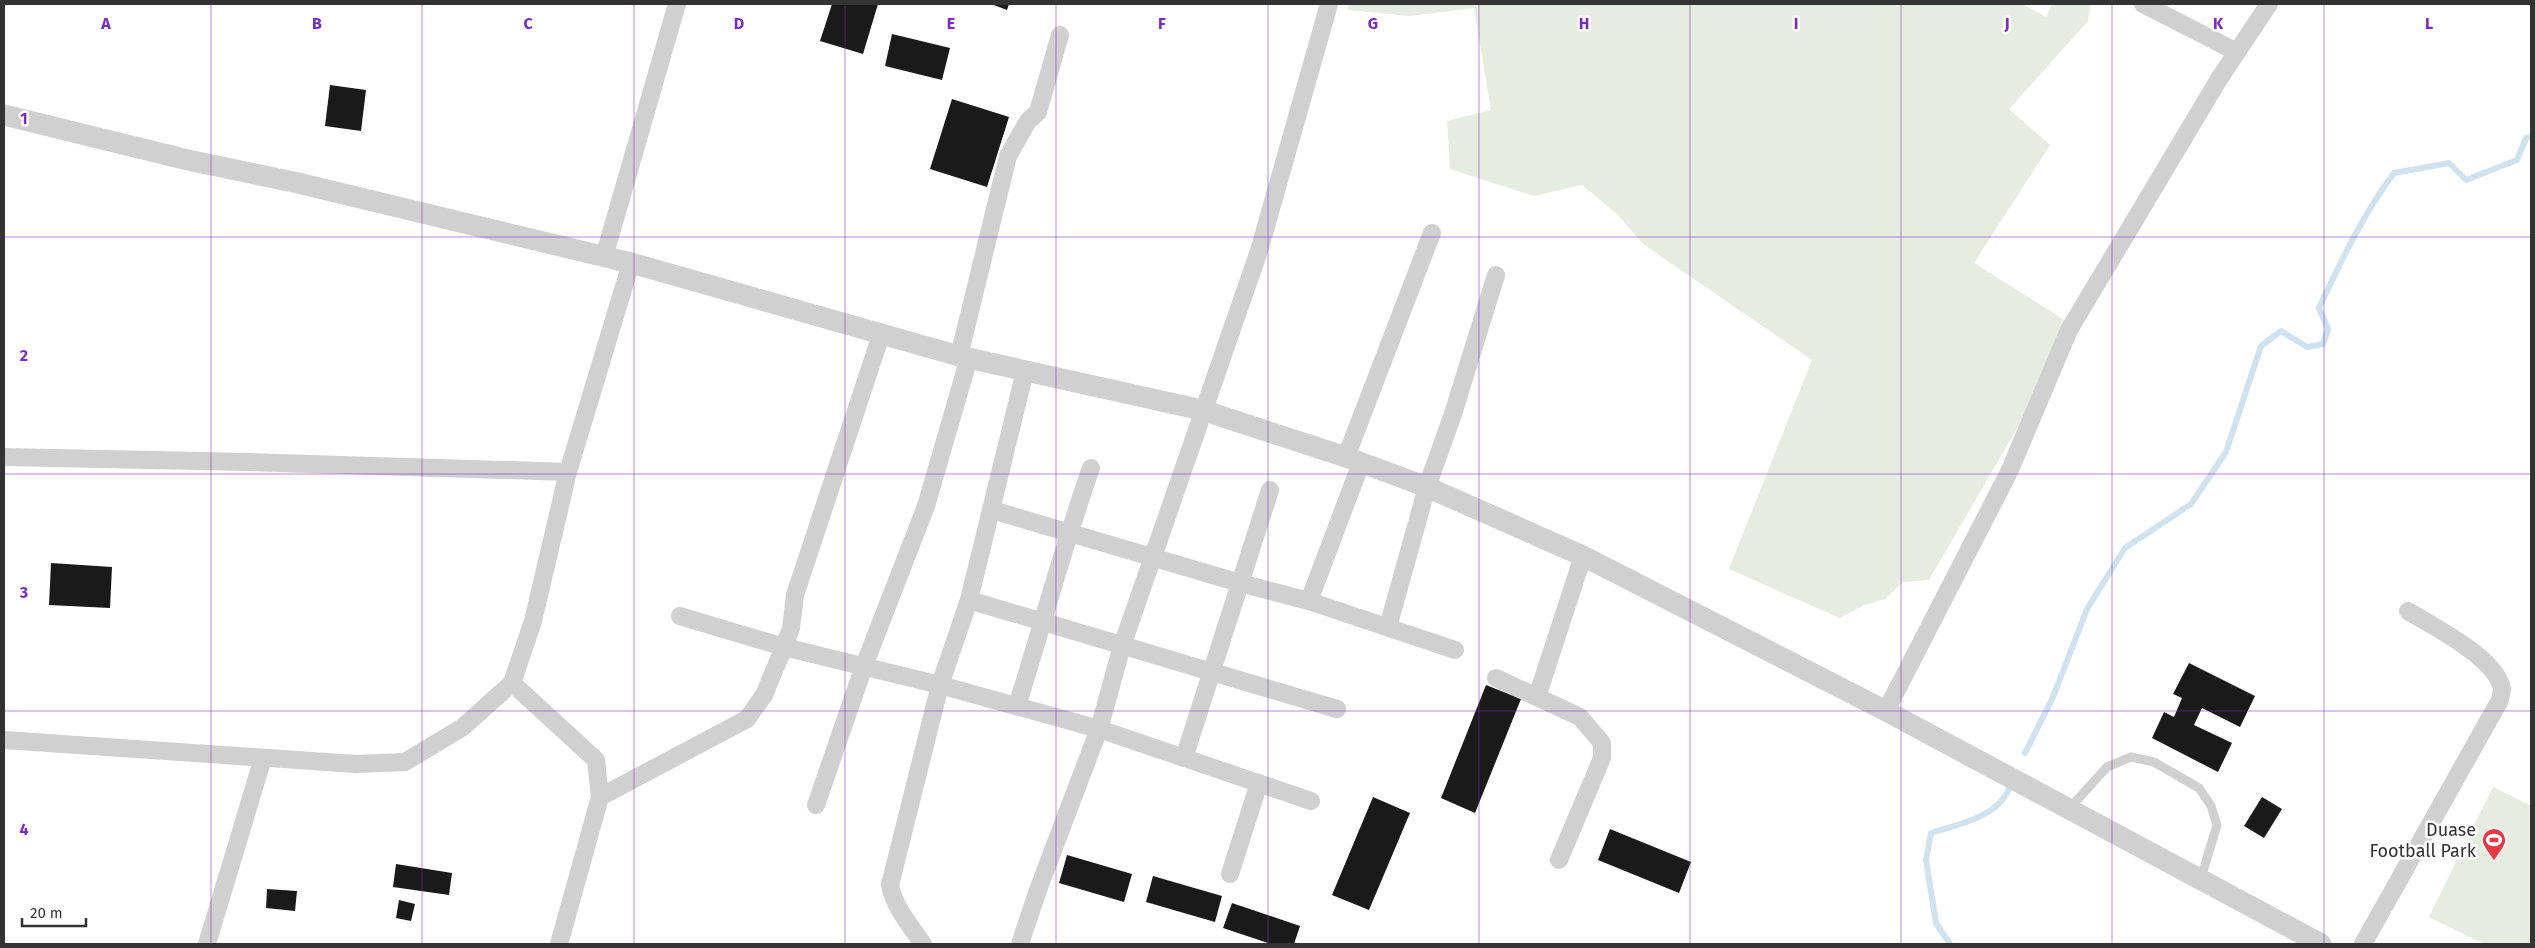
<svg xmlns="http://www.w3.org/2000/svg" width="2535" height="948" viewBox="0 0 2535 948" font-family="'Fira Sans',sans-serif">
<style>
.green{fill:#e6ecdf}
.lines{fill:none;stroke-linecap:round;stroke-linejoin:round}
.stream{stroke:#cfe2ee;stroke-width:6}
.building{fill:#1a1a1a}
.service{stroke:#d0d0d0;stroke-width:9}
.minor{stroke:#d0d0d0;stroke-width:18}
.tertiary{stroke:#d0d0d0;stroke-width:21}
.grid{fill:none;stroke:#7b2cbf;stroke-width:1;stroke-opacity:0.55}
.labels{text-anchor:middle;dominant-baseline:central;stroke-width:5;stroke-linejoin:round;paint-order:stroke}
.poi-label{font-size:18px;fill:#333;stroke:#fff;text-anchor:end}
.grid-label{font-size:16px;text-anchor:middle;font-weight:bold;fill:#7b2cbf;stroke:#fff;stroke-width:5;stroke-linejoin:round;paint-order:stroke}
</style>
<rect width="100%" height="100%" fill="#fff"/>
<!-- green -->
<g class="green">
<polygon points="1349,4 2022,4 2046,17 2052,4 2091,4 2088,21 2009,109 2050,145 1974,263 2066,321 2028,409 1929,580 1903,582 1885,599 1864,605 1840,618 1729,569 1812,360 1643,244 1618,215 1582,185 1534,196 1450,169 1447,121 1491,110 1474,8 1410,16 1347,10"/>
<polygon points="2493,787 2531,806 2531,944 2484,944 2429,917"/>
</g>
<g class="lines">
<!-- stream -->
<g class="stream">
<path d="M 2025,753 L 2053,697 L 2087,609 L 2125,548 L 2191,504 L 2226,452 L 2261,346 L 2281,331 L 2307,347 L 2323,344 L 2328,329 L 2319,308 C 2341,261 2362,216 2394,173 L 2449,163 L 2466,180 L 2517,160 L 2526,138 L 2531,137"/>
<path d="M 1950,944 L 1936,923 L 1926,860 L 1931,833 C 1956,825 1999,817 2009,788"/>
</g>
</g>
<!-- building -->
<g class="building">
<polygon points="832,4 878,4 863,54 820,41"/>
<polygon points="991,4 1009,4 1007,10"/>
<polygon points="892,34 950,48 942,80 885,66"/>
<polygon points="330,85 366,90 361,131 325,126"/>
<polygon points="952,99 1009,117 987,187 930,169"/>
<polygon points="51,563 112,567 110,608 49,605"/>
<polygon points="2189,663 2255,696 2240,727 2202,708 2194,725 2232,743 2218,772 2152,738 2164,712 2174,717 2182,698 2173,694"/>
<polygon points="1486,685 1521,699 1475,813 1441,798"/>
<polygon points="1373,797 1410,813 1369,910 1332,895"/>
<polygon points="2262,797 2282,809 2264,838 2244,826"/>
<polygon points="1610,829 1691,862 1679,893 1598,860"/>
<polygon points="1067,855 1132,874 1124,902 1059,883"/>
<polygon points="396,864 452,873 449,895 393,887"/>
<polygon points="1153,876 1222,896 1215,922 1146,902"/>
<polygon points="267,889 297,891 295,911 266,908"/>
<polygon points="399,900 415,904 411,921 396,918"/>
<polygon points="1232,903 1300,926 1294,944 1271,944 1223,928"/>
</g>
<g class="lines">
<!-- service -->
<polyline class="service" points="2068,810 2107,767 2131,757 2154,762 2199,788 2211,806 2217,825 2201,878"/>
<!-- minor -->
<g class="minor">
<polyline points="2143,4 2237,52"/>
<polyline points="604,257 677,4"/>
<polyline points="881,335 795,595 791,628 784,647 940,685 1099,729 1311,801"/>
<polyline points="959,356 1008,156 1028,121 1038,112 1060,35"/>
<polyline points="4,457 249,462 568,472"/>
<polyline points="1346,457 1432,233"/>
<polyline points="992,510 1240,583 1309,601 1455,650"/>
<polyline points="969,600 1337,709"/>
<polyline points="1309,601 1361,463"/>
<polyline points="1388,627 1427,487 1453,414 1496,275"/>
<polyline points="1496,678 1580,717 1602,743 1602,758 1559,860"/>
<polyline points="512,683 596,760 600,797 559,944"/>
<polyline points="1537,697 1583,556"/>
<path d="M 1017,706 C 1042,627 1063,547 1091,468"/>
<polyline points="1886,711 2009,472 2069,330 2219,79 2269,4"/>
<polyline points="4,740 356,764 405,762 463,727 512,683 533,621 568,472 631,263"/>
<polyline points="1184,758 1270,490"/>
<polyline points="600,797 747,719 764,695 784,647 680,616"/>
<polyline points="816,805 864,666 926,506 969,358"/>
<polyline points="1230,874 1259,783"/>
<polyline points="207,944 263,758"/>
<path d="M 923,944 C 910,925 894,907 890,885 L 940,685 L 969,600 L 1025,371"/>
<polyline points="1020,944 1038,890 1099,729 1122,646 1259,251 1329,4"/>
<path d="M 2363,944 L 2500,700 C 2500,697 2502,692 2502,689 C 2497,658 2432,626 2408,611"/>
</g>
<!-- tertiary -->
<polyline class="tertiary" points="4,115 188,160 298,183 631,263 959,356 1202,410 1346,457 1427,487 1583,556 1886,711 2321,944"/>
</g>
<!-- grid -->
<path class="grid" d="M 211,4 L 211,944M 422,4 L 422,944M 634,4 L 634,944M 845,4 L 845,944M 1056,4 L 1056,944M 1268,4 L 1268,944M 1479,4 L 1479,944M 1690,4 L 1690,944M 1901,4 L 1901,944M 2112,4 L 2112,944M 2324,4 L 2324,944M 4,237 L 2531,237M 4,474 L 2531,474M 4,711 L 2531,711"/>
<!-- icons -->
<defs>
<g id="stadium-pin" transform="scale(1.25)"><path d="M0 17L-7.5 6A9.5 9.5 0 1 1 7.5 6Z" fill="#e63946" stroke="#fff"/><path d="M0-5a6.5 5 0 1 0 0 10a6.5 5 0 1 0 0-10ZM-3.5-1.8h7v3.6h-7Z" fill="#fff"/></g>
</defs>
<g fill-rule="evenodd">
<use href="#stadium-pin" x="2494" y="840"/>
</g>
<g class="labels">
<!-- poi labels -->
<g class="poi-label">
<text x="2476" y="830">Duase<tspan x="2476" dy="21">Football Park</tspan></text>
</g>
</g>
<g class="grid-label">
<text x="106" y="29">A</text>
<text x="317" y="29">B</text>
<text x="528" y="29">C</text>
<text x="739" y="29">D</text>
<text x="951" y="29">E</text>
<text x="1162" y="29">F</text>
<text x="1373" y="29">G</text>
<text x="1584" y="29">H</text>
<text x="1796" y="29">I</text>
<text x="2007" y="29">J</text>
<text x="2218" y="29">K</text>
<text x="2429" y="29">L</text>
<text x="24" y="124">1</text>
<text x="24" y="361">2</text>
<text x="24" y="598">3</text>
<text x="24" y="835">4</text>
</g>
<!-- border -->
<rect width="2535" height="948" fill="none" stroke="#333333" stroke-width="10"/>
<!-- scale -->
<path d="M22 918v8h64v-8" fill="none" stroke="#333333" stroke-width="2.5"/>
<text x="30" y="918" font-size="15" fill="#333333" stroke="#ffffff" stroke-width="4" paint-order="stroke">20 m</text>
</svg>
